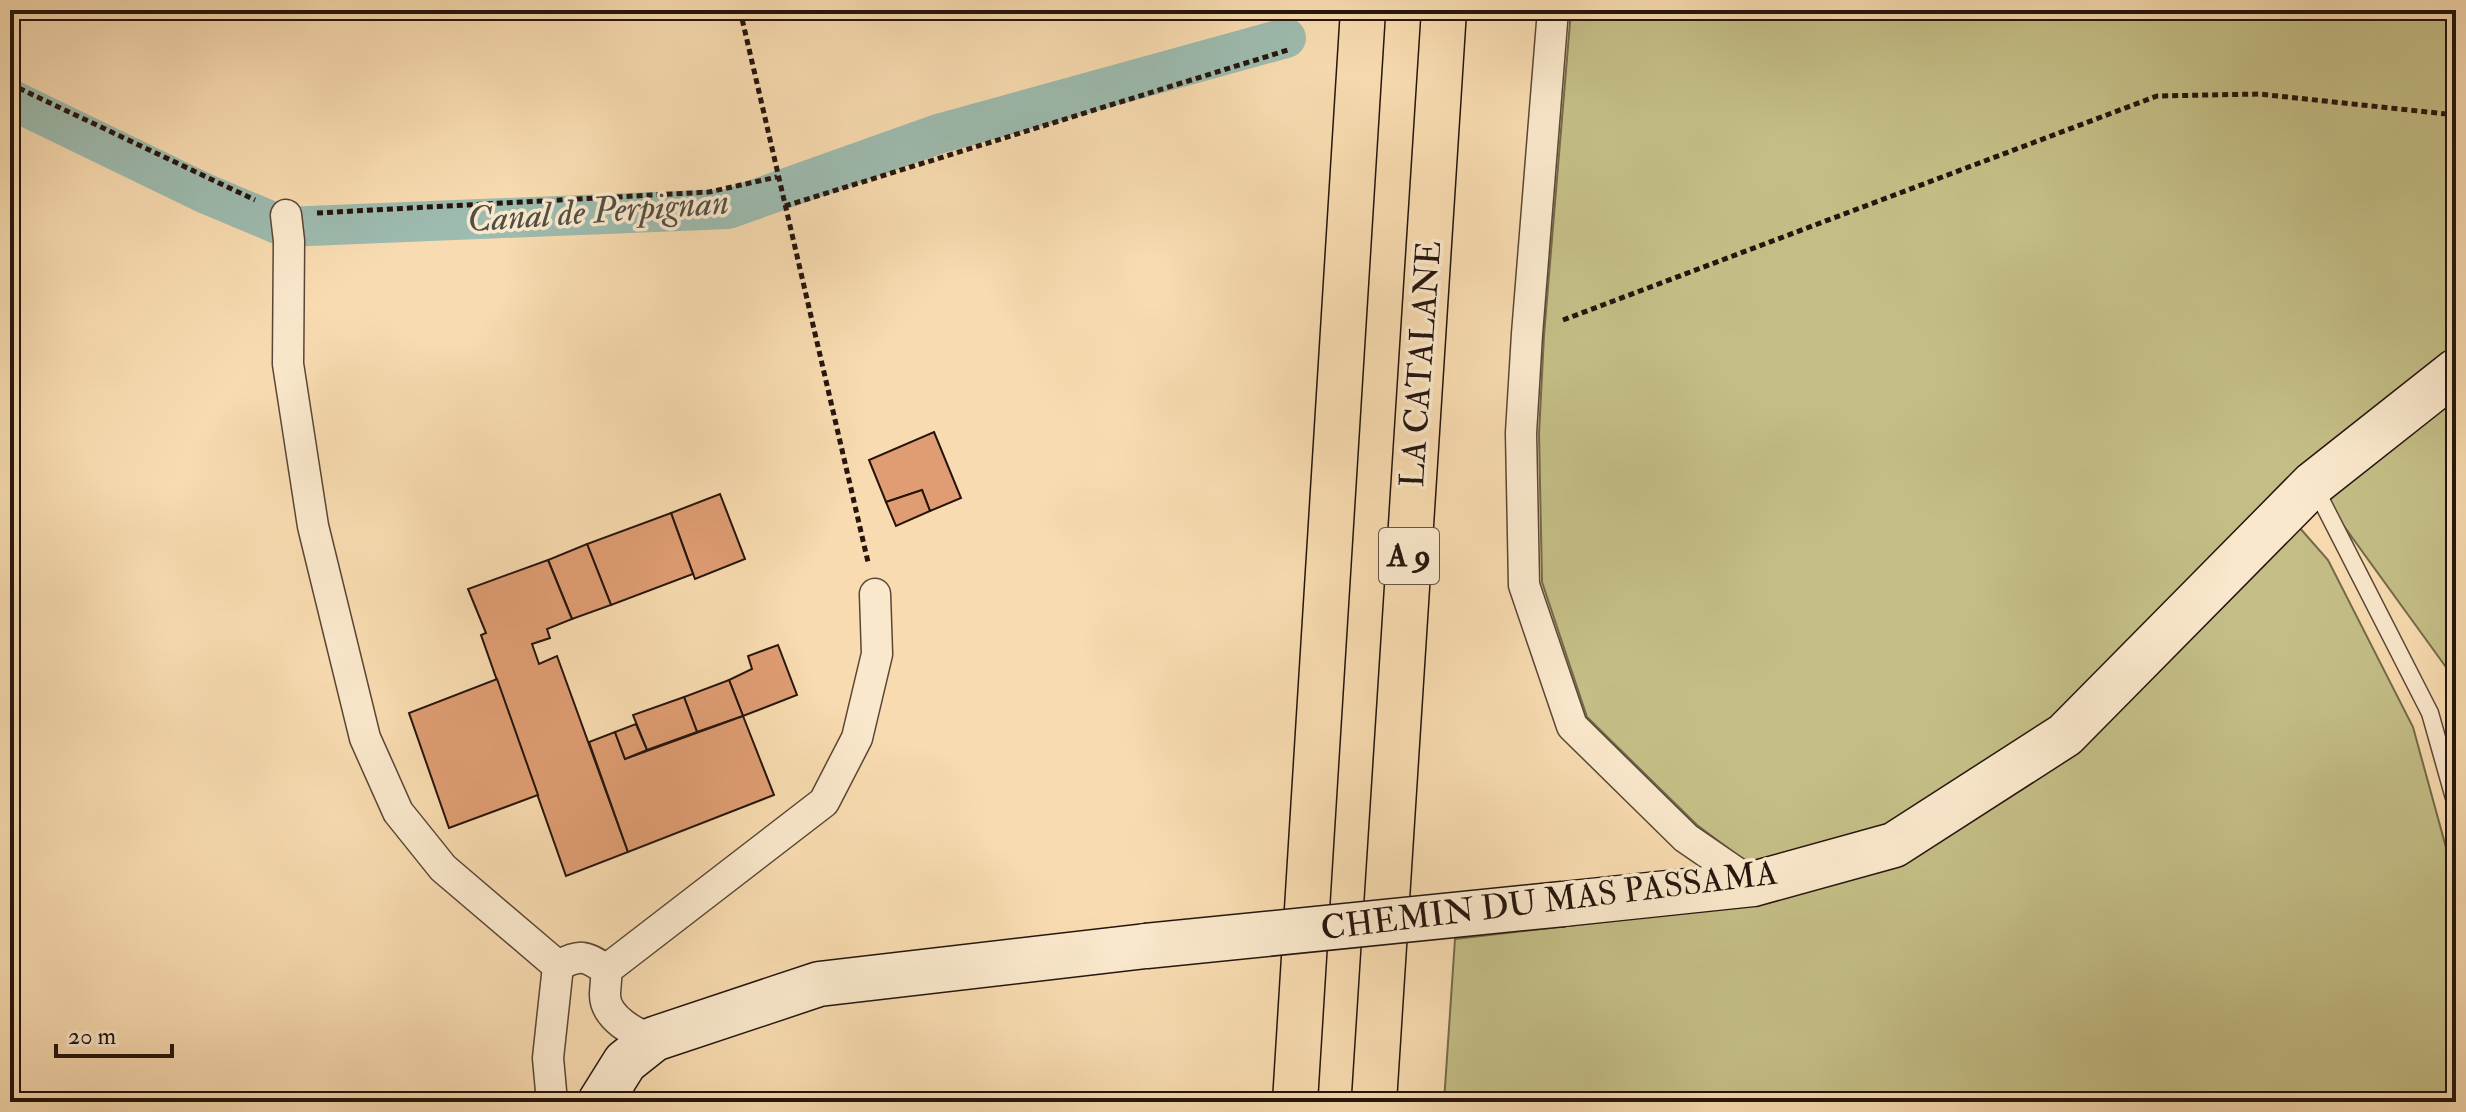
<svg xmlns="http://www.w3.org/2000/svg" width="2466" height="1112" viewBox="0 0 2466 1112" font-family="'IM FELL Double Pica',serif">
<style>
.green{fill:#c4be86;stroke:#746a4a;stroke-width:2}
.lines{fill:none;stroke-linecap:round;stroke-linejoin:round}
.canal{stroke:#9dbbaf;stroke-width:40}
.building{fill:#e09d73;stroke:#25150d;stroke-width:2}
.lane-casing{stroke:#5a4636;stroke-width:19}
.street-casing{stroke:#5a4636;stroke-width:33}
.secondary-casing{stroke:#25150d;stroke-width:47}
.highway-casing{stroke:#25150d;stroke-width:47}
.path{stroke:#25150d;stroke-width:5;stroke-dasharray:6 4;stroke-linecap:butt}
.lane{stroke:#fae8cc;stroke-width:16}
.street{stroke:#fae8cc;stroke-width:30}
.secondary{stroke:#fae8cc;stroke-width:44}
.highway{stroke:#f8dbb0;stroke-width:44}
.secondary-bridge-casing{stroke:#25150d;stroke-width:47;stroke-linecap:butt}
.secondary-bridge{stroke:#fae8cc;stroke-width:44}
.labels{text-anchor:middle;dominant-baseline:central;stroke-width:7;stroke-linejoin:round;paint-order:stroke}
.shield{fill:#fae8cc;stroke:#655446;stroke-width:2}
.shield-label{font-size:32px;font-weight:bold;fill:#25150d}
.street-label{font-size:34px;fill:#25150d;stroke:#fae8cc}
.water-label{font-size:36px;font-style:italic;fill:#4f4f46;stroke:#fae8cc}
</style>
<rect width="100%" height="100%" fill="#f8dbb0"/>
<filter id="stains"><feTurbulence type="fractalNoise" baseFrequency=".0025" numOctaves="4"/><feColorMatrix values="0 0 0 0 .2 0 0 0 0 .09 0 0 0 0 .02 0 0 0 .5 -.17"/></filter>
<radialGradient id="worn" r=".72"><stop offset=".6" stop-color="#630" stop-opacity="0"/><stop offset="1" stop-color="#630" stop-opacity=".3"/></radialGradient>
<!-- green -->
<g class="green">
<polygon points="1571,10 2456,10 2456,348 2305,473 2052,719 1885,826 1749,864 1697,825 1587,717 1542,582 1539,434 1544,335"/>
<polygon points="2456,397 2456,681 2325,500"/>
<polygon points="2299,527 2328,560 2413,727 2456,884 2456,1102 1444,1102 1455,939 1758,904 1902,863"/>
</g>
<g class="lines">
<!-- canal -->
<polyline class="canal" points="10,99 204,193 285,227 728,209 938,134 1286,38"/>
</g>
<!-- building -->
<g class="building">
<polygon points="934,432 961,498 930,511 922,490 886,502 869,460"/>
<polygon points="922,490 930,511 896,526 886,502"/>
<polygon points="720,494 745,559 695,579 671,513"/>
<polygon points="671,513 693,574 611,605 587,544"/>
<polygon points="587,544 611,605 572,619 548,560"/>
<polygon points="548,560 572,619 547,629 550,638 532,644 539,664 557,656 628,852 566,876 481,635 486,633 468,589"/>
<polygon points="778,645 797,695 743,716 729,680 752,669 748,656"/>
<polygon points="497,679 538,795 449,828 409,713"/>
<polygon points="729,680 743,716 697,732 684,697"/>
<polygon points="684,697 697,732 647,750 633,715"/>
<polygon points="743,716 774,795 628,852 589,742 615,732 625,759"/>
<polygon points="636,724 647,750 625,759 615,732"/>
</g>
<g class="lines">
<!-- lane casing -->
<g class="lane-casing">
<polyline id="lane" points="2314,486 2430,713 2456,805"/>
</g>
<!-- street casing -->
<g class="street-casing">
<g id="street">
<polyline points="1553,10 1527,334 1521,433 1524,585 1572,726 1686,838 1753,884"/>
<polyline points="286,215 289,241 288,364 313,526 365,738 398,812 443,868 558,966"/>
<polyline points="606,970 824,802 857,738 877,654 875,594"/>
<path d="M 552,1102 L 548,1058 L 558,966 C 579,954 586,955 606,970 C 607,978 605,987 605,995 C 605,1017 635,1035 654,1039"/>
</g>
</g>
<!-- secondary casing -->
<g class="secondary-casing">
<g id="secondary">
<polyline points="1563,904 1753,884 1894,845 2065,735 2313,484 2456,371"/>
<polyline points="600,1102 625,1062 654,1039 819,984 1146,946"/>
</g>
</g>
<!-- highway casing -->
<g class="highway-casing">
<g id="highway">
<polyline points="1295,1102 1363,10"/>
<polyline points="1374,1102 1444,10"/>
</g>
</g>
<!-- path -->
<g class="path">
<polyline points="740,10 868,562"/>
<polyline points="10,84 255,200"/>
<polyline points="785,206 1291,49"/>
<polyline points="317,213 709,192 777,177"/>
<polyline points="1563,320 2157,96 2259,94 2456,115"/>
</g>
<!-- lane -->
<use href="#lane" class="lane"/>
<!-- street -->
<use href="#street" class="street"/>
<!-- secondary -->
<use href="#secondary" class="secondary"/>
<!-- highway -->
<use href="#highway" class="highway"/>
<!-- secondary-bridge casing -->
<g class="secondary-bridge-casing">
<polyline id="secondary-bridge" points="1146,946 1563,904"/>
</g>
<!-- secondary-bridge -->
<use href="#secondary-bridge" class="secondary-bridge"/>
</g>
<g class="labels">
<!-- shield labels -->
<rect class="shield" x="1379" y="528" width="60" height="56" rx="6"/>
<g class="shield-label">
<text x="1409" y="556">A 9</text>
</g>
<!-- street labels -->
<g class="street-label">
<text transform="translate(1421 364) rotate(-86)">LA CATALANE</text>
<text transform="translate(1549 901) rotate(-7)">CHEMIN DU MAS PASSAMA</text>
</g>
<!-- water labels -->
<g class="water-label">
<text transform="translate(598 211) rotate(-4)">Canal de Perpignan</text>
</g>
</g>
<!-- margin -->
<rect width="2466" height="1112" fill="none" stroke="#f8dbb0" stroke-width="40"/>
<rect x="12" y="12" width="2442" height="1088" fill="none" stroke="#25150d" stroke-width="4"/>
<rect x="20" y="20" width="2426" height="1072" fill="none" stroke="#25150d" stroke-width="2"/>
<!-- scale -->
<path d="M56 1044v12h116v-12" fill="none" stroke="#25150d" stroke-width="4"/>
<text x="68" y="1044" font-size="24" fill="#25150d" stroke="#fae8cc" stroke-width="6" paint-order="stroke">20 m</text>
<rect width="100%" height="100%" filter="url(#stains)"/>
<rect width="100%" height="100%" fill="url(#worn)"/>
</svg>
